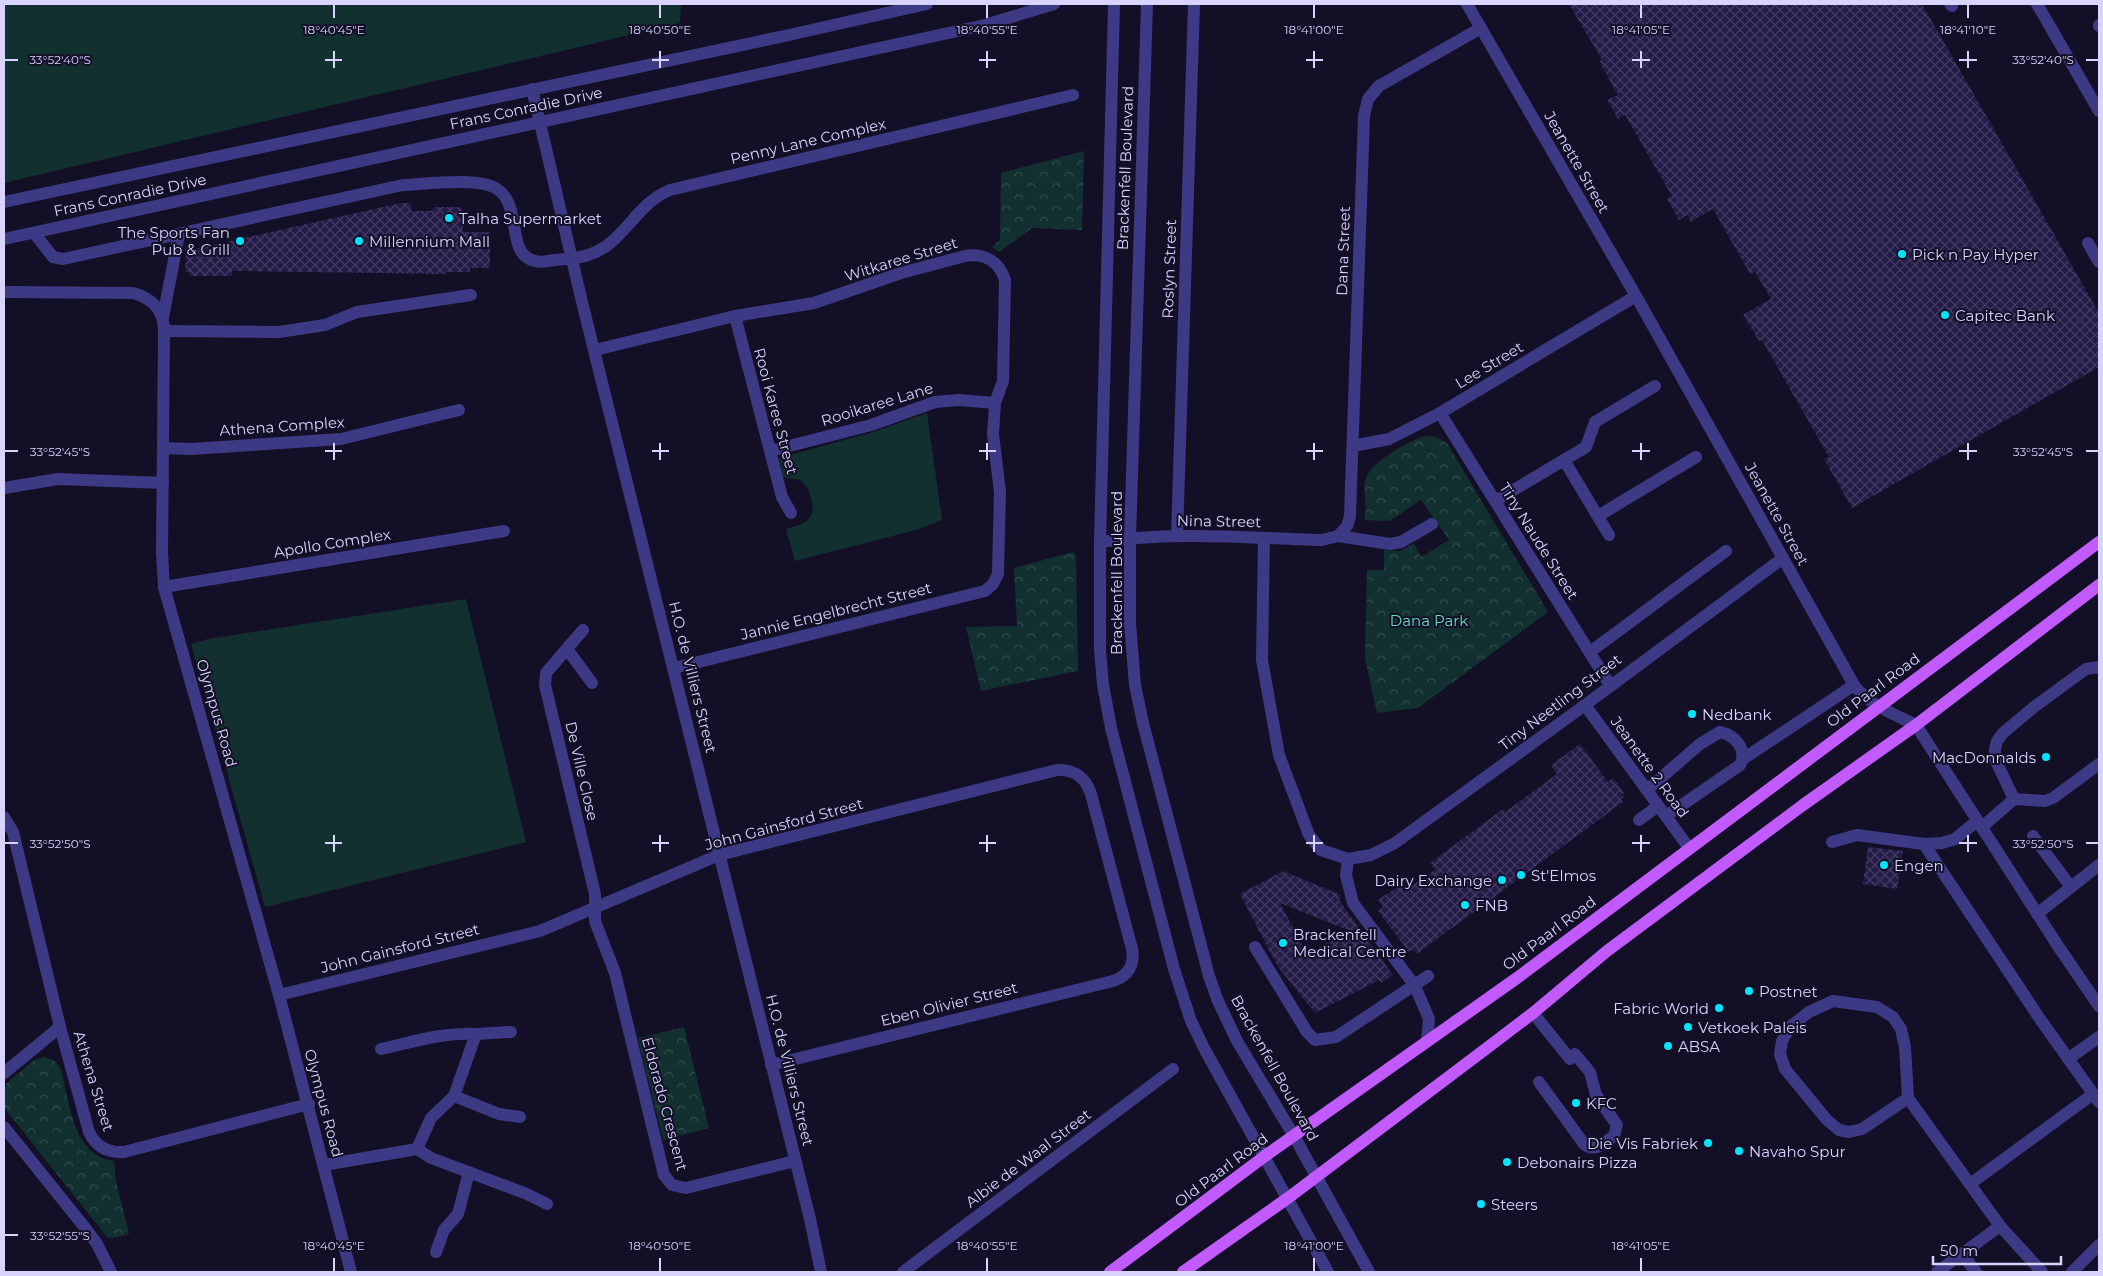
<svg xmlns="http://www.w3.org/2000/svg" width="2103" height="1276" viewBox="0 0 2103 1276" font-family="Montserrat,sans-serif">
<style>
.grass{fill:#12302f}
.park{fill:url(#park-crowns)}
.building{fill:url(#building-cross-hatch);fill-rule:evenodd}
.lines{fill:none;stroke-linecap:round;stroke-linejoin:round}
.minor{stroke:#3d3a85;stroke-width:12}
.major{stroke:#c25bff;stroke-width:12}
.ticks{fill:none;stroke:#d9d4ff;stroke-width:2}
.poi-dot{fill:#00e5ff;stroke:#130f26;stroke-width:2}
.labels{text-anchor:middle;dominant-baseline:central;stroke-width:4;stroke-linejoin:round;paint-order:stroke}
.street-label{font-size:15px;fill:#d9d4ff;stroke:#130f26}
.poi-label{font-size:15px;fill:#d9d4ff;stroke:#130f26;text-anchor:start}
.park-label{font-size:15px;fill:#5fe0c0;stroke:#130f26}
.ticks-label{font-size:12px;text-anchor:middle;fill:#d9d4ff;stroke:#130f26;stroke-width:4;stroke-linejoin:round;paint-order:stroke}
</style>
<defs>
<pattern id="park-crowns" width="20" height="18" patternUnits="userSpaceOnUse" patternTransform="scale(1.25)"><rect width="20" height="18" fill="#12302f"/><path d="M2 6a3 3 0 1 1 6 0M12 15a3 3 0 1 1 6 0" fill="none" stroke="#344d4e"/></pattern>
<pattern id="building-cross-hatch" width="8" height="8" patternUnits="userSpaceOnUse" patternTransform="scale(1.25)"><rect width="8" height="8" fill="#241b47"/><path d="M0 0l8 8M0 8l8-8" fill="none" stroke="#433b63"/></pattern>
</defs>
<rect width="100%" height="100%" fill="#130f26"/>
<!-- grass -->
<g class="grass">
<polygon points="4,4 681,4 680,23 4,183"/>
<path d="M 927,413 L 942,520 L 916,530 L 795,561 L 786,529 C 805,524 817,520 811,498 C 809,492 807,485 801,481 C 795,477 789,480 783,477 L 779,458 L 873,432 Z"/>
<polygon points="466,599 526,842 265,907 191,644 208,639"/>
</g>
<!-- park -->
<g class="park">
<polygon points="1084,151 1082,230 1032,228 999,252 992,247 1000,240 1001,173"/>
<path d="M 1425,436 L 1437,437 L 1447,443 L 1548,612 L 1418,708 L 1377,713 L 1365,659 L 1367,570 L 1384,570 L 1384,550 L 1399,551 L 1414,544 L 1421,557 L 1449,540 L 1421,500 L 1390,521 L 1364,520 C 1368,507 1363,493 1365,481 C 1368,464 1409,440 1425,436 Z"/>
<polygon points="1073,552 1076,556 1078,671 981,691 966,627 1017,626 1014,568"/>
<polygon points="684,1027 709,1128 663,1140 638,1038"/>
<path d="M 44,1057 L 54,1060 L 61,1069 C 70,1103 72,1155 114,1161 L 116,1181 L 129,1234 L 113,1238 L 107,1237 L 5,1109 L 4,1089 L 6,1084 L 34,1060 Z"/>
</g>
<!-- building -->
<g class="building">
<polygon points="1569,4 1922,4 2099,313 2099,367 1852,508 1824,459 1829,457 1762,340 1759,341 1743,315 1771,299 1755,272 1750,274 1713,209 1691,222 1687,215 1679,220 1667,199 1672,196 1625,115 1618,119 1607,100 1618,95 1599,61 1602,60"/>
<polygon points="401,203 411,203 411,211 431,211 435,207 460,207 463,212 463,232 490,232 490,268 470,268 470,272 446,272 446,274 232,271 232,276 189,276 189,272 185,272 186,251"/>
<polygon points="1580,744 1608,782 1613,778 1624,793 1622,795 1624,797 1621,799 1623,802 1418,953 1411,950 1409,952 1378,911 1383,907 1378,900 1400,885 1405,891 1435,869 1430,863 1503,809 1505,812 1557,774 1551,765"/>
<polygon points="1868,847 1903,851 1897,889 1863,884"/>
<path d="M 1283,871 L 1341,895 L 1339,900 L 1393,975 L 1381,983 L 1379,980 L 1315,1013 L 1278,967 L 1240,894 ZM 1280,903 L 1350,931 L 1307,954 Z"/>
</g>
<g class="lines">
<!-- minor -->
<g class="minor">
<polyline points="1114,4 1100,542 1100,650 1103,685 1111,728 1174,969 1191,1021 1205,1050 1328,1272"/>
<polyline points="1147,4 1130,538 1130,623 1135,685 1143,723 1209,976 1218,1001 1237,1041 1294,1136 1369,1272"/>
<path d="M 1467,4 L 1636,296 L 1854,685 C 1869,705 1894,714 1916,725 L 2058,946 L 2099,1006"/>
<polyline points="1950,4 1952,6"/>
<polyline points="2037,4 2099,111"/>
<polyline points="2099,25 2099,26"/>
<polyline points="532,89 582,302 810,1219 821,1272"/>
<polyline points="4,202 789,35 927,4"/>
<path d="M 34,233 L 53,257 L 63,259 L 403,185 C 426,184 479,177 497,189 C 523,205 505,255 535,261 C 541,263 548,261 554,260 C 565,259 577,259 588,255 C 623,245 636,203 670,190 L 1073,95"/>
<polyline points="4,239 985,25 1054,4"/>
<polyline points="2088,243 2099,262"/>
<path d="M 4,292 L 133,293 C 152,298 164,310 164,331 L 162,553 L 164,587 L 279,995 L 351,1272"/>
<polyline points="735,316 782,497 791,513"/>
<polyline points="163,317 179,234"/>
<polyline points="164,331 279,332 325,325 357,312 471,295"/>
<path d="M 595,350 L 735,316 L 814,303 L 901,273 L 965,256 C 984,253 999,261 1005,280 L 1003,381 L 995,403 L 993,434 L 1000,492 L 998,574 L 993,584 L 985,591 L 674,668"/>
<polyline points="1440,413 1610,685"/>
<polyline points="1353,446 1389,439 1440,413 1636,296"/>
<polyline points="163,448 191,449 341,439 459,410"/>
<polyline points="770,451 871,425 935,402 959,400 995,403"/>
<polyline points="1564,460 1609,535"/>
<polyline points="4,488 58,479 163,483"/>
<polyline points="1495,501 1586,447 1595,422 1655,386"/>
<polyline points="1598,516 1696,457"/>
<polyline points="1177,536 1194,4"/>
<polyline points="1338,536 1347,526 1350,516 1364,116 1368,99 1379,86 1481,28"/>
<polyline points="1264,538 1262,660 1279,755 1309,835 1321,850 1348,859 1371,855 1395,843 1585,705 1783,558"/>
<path d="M 1100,542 C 1173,531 1248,538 1322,540 L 1338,536 L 1390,544 L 1401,542 L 1432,524"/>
<polyline points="164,587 504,531"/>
<polyline points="583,630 546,673 545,685 595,894 595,921 615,973 664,1175 672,1185 686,1188 795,1161"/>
<polyline points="567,649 592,683"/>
<polyline points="1590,652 1726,551"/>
<polyline points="1585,705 1689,848"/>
<polyline points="1743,759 1854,685"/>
<path d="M 1647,790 L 1700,744 L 1720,732 C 1735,735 1748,750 1740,765 L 1666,816"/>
<polyline points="2014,799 1995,759 1995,749 1997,741 2003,733 2034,707 2086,669 2099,667"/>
<path d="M 4,817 L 13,832 L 60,1027 L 89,1132 C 96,1147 108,1153 124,1152 L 309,1104"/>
<polyline points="1639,820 1658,806"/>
<polyline points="1982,827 2014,799 2045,801 2053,798 2099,764"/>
<polyline points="2033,836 2071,887"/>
<polyline points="1832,842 1857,835 1924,844 1942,843 1955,839 1977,821"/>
<polyline points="1924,844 2040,1019 2099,1102"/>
<polyline points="1348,859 1346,875 1353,903 1415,986 1429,1019 1427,1041"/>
<polyline points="2037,914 2099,865"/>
<polyline points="1255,947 1307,1032 1315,1040 1336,1037 1428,976"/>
<path d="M 279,995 L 540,931 L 719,855 L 1057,770 C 1074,769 1086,778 1091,794 L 1132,949 C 1135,965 1128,976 1113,981 L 771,1065"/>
<polyline points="1533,1013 1570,1059"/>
<polyline points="476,1034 511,1032"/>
<polyline points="2068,1059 2099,1037"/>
<polyline points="4,1073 60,1027"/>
<path d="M 1539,1082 L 1584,1144 C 1595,1153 1604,1143 1614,1136 L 1617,1125 L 1596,1095 L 1590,1072 L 1575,1054"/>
<polyline points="454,1096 499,1114 520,1117"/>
<polyline points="1908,1098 1862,1129 1849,1132 1839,1130 1827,1120 1785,1069 1780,1054 1782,1041 1791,1026 1809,1012 1833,1001 1877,1007 1893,1017 1901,1029 1905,1047 1908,1098 2000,1226 2042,1272"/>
<polyline points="4,1127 86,1229 97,1244 111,1272"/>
<polyline points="417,1149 431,1158 527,1194 547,1204"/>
<path d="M 324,1165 L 417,1149 L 431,1118 L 454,1096 L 476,1034 C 443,1032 413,1042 381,1049"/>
<polyline points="1970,1184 2093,1094"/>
<polyline points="436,1252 444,1230 458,1214 469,1172"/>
<polyline points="1962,1254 1976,1272"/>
<polyline points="903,1272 1173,1069"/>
<polyline points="1937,1272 2000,1226"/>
<polyline points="2072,1272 2099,1245"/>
</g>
<!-- major -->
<g class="major">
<polyline points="1110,1272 1265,1156 1517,978 2099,542"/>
<polyline points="1183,1272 1288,1198 1483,1051 1533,1013 1607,951 1803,805 1916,725 2099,585"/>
</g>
</g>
<!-- ticks -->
<path class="ticks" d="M 334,5 L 334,18M 660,5 L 660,18M 987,5 L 987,18M 1314,5 L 1314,18M 1641,5 L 1641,18M 1968,5 L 1968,18M 334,51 L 334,68M 660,51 L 660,68M 987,51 L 987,68M 1314,51 L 1314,68M 1641,51 L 1641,68M 1968,51 L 1968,68M 5,60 L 18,60M 325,60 L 342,60M 652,60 L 669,60M 979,60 L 996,60M 1306,60 L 1323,60M 1632,60 L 1650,60M 1959,60 L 1977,60M 2086,60 L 2098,60M 334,443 L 334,460M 660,443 L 660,460M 987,443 L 987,460M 1314,443 L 1314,460M 1641,443 L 1641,460M 1968,443 L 1968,460M 5,451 L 18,451M 325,451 L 342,451M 652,451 L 669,451M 979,451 L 996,451M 1306,451 L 1323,451M 1632,451 L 1650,451M 1959,451 L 1977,451M 2086,451 L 2098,451M 334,835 L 334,852M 660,835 L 660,852M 987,835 L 987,852M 1314,835 L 1314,852M 1641,835 L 1641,852M 1968,835 L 1968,852M 5,843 L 18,843M 325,843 L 342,843M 652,843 L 669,843M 979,843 L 996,843M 1306,843 L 1323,843M 1632,843 L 1650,843M 1959,843 L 1977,843M 2086,843 L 2098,843M 5,1235 L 18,1235M 334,1258 L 334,1271M 660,1258 L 660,1271M 987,1258 L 987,1271M 1314,1258 L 1314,1271M 1641,1258 L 1641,1271"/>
<!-- markers -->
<g class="poi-dot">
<circle cx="449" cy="218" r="5"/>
<circle cx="240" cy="241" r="5"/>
<circle cx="359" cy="241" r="5"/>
<circle cx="1902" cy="254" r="5"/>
<circle cx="1945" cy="315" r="5"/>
<circle cx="1692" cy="714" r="5"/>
<circle cx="2046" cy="757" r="5"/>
<circle cx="1884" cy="865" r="5"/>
<circle cx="1521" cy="875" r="5"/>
<circle cx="1502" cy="880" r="5"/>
<circle cx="1465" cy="905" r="5"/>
<circle cx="1283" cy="943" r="5"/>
<circle cx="1749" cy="991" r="5"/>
<circle cx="1719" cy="1008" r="5"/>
<circle cx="1688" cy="1027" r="5"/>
<circle cx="1668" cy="1046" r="5"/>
<circle cx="1576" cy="1103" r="5"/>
<circle cx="1708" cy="1143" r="5"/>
<circle cx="1739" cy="1151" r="5"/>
<circle cx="1507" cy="1162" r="5"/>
<circle cx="1481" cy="1204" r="5"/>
</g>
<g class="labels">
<!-- street labels -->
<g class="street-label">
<text transform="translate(526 108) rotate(-12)">Frans Conradie Drive</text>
<text transform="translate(808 141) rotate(-13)">Penny Lane Complex</text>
<text transform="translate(1577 162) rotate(60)">Jeanette Street</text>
<text transform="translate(1125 168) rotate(-88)">Brackenfell Boulevard</text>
<text transform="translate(130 195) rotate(-12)">Frans Conradie Drive</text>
<text transform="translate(1343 251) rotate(-88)">Dana Street</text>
<text transform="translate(901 259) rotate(-17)">Witkaree Street</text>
<text transform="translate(1169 269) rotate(-88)">Roslyn Street</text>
<text transform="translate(1489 365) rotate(-31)">Lee Street</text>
<text transform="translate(877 404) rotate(-17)">Rooikaree Lane</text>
<text transform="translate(776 411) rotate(75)">Rooi Karee Street</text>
<text transform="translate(282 426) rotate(-4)">Athena Complex</text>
<text transform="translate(1777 514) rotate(61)">Jeanette Street</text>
<text transform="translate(1219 521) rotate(1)">Nina Street</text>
<text transform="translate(1539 541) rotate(58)">Tiny Naude Street</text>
<text transform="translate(332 543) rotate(-9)">Apollo Complex</text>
<text transform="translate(1116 573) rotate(-90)">Brackenfell Boulevard</text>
<text transform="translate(836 611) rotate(-14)">Jannie Engelbrecht Street</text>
<text transform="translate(693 677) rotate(76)">H.O. de Villiers Street</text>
<text transform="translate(1873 690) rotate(-37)">Old Paarl Road</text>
<text transform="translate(1560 702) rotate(-37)">Tiny Neetling Street</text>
<text transform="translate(217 713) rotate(74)">Olympus Road</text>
<text transform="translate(1650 767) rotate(54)">Jeanette 2 Road</text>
<text transform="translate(582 771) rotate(77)">De Ville Close</text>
<text transform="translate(784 824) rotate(-15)">John Gainsford Street</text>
<text transform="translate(1549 933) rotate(-37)">Old Paarl Road</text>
<text transform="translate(400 948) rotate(-14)">John Gainsford Street</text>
<text transform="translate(949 1004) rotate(-14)">Eben Olivier Street</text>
<text transform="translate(1275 1068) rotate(61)">Brackenfell Boulevard</text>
<text transform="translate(790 1070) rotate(76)">H.O. de Villiers Street</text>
<text transform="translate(94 1081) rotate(73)">Athena Street</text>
<text transform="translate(324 1103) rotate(75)">Olympus Road</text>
<text transform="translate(665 1104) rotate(75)">Eldorado Crescent</text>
<text transform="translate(1028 1158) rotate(-37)">Albie de Waal Street</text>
<text transform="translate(1221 1170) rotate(-37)">Old Paarl Road</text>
</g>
<!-- poi labels -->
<g class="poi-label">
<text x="459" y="218">Talha Supermarket</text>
<text x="230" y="232" text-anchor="end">The Sports Fan<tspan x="230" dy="17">Pub &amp; Grill</tspan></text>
<text x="369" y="241">Millennium Mall</text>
<text x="1912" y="254">Pick n Pay Hyper</text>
<text x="1955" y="315">Capitec Bank</text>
<text x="1702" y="714">Nedbank</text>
<text x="2036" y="757" text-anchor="end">MacDonnalds</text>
<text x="1894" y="865">Engen</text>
<text x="1531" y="875">St'Elmos</text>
<text x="1492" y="880" text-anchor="end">Dairy Exchange</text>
<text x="1475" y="905">FNB</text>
<text x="1293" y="934">Brackenfell<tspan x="1293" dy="17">Medical Centre</tspan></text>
<text x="1759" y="991">Postnet</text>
<text x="1709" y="1008" text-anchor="end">Fabric World</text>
<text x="1698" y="1027">Vetkoek Paleis</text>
<text x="1678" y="1046">ABSA</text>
<text x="1586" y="1103">KFC</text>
<text x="1698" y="1143" text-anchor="end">Die Vis Fabriek</text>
<text x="1749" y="1151">Navaho Spur</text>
<text x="1517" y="1162">Debonairs Pizza</text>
<text x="1491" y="1204">Steers</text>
</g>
<!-- park labels -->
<g class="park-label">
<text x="1429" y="620">Dana Park</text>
</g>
</g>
<g class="ticks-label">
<text x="334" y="34">18°40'45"E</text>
<text x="660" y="34">18°40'50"E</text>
<text x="987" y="34">18°40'55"E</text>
<text x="1314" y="34">18°41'00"E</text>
<text x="1641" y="34">18°41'05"E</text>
<text x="1968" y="34">18°41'10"E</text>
<text x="60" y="64">33°52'40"S</text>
<text x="2043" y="64">33°52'40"S</text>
<text x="60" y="456">33°52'45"S</text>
<text x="2043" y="456">33°52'45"S</text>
<text x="60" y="848">33°52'50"S</text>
<text x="2043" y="848">33°52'50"S</text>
<text x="60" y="1240">33°52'55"S</text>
<text x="334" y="1250">18°40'45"E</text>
<text x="660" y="1250">18°40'50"E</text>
<text x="987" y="1250">18°40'55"E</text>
<text x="1314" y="1250">18°41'00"E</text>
<text x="1641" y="1250">18°41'05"E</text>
</g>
<!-- border -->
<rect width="2103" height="1276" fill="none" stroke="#d9d4ff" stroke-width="10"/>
<!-- scale -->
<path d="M1933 1256v8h128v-8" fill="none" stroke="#d9d4ff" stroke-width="2.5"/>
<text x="1940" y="1256" font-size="15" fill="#d9d4ff" stroke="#130f26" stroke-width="4" paint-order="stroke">50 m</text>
</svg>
